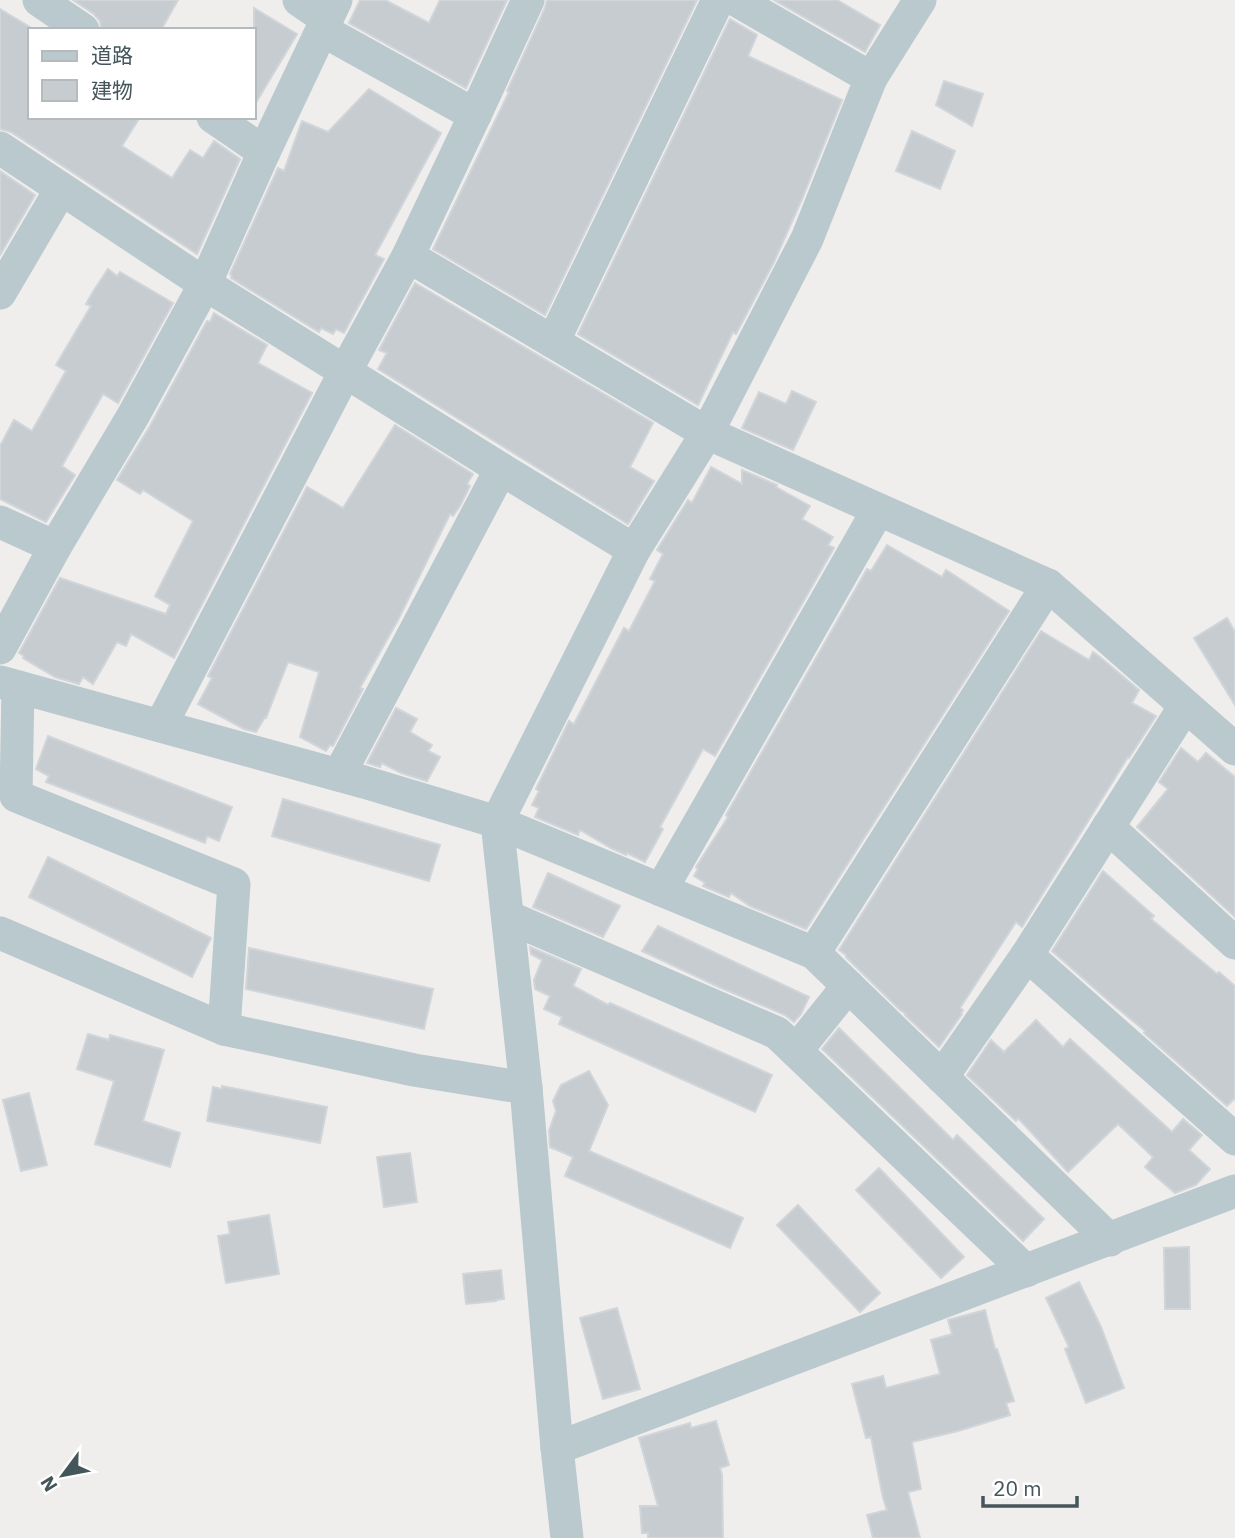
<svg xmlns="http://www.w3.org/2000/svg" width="1235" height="1538" viewBox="0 0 1235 1538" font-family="'IBM Plex Sans','Noto Sans JP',sans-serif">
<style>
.building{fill:#c6ccd0;stroke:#d0d5d9;stroke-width:2}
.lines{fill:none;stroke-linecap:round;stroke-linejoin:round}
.minor{stroke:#bac9cd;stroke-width:33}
</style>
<rect width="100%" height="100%" fill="#f0eded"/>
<!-- building -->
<g class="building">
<polygon points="73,0 178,0 161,30 106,30 101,27 100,21 94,14"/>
<polygon points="360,0 385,0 429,23 440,0 507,0 466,88 349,23"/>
<polygon points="547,0 697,0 545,315 433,249 509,92 507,91 545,8"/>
<polygon points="774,0 837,0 880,25 865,52"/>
<polygon points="254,8 297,34 254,106"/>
<polygon points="0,9 30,27 30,117 140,117 122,146 172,178 190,150 203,158 214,141 240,159 197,254 11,132 0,129"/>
<polygon points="730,19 757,35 748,56 842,100 802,199 774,262 736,334 733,332 698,405 578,334"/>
<polygon points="944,81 983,94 972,126 936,105"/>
<polygon points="369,89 441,133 375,255 384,259 344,333 336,329 333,334 321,328 319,332 231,278 232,276 230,274 278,168 284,171 302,121 328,132"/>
<polygon points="912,131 955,151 940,189 896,171"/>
<polygon points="0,171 35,195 0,255"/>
<polygon points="108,269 117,276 120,272 173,303 118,403 103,394 62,466 75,475 46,522 0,499 0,446 14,420 32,431 66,371 56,365 91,306 86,304 94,290"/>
<polygon points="415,283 653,423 630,467 654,481 628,524 378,369 387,353 379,350"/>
<polygon points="214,313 267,345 258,363 312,393 174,658 131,634 126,646 117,642 93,684 83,677 79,684 55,677 23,658 24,656 19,653 60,578 166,614 170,605 155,596 193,521 143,490 140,494 117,480 150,426 207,321 210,322"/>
<polygon points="792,391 816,402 793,450 742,428 759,392 786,404"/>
<polygon points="395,425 473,474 467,484 470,486 460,506 453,516 450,514 398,620 360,688 363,689 333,746 330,745 326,751 300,737 319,672 288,662 266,718 265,717 256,732 244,729 198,704 212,678 208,676 307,487 343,508"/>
<polygon points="711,467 742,484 742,470 777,485 776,487 810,506 802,519 833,537 828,545 834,548 715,756 703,749 660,827 663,829 645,862 627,853 626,855 611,848 580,830 578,835 535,817 539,808 532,805 539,791 536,789 569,721 574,724 624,628 629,631 655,581 650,579 663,554 657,550 688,500 692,503"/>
<polygon points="887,545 942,577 946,570 1009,611 806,929 750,906 731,893 729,897 703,886 705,883 694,876 698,869 696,867 728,817 726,815 867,569 871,571"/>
<polygon points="1227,618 1235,632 1235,705 1194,638"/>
<polygon points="1041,631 1089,660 1093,652 1100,657 1139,690 1132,703 1156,716 1129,758 1128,757 1022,927 1016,922 960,1008 963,1010 961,1013 962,1014 939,1047 905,1015 906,1014 900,1010 846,957 846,955 839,950"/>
<polygon points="396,708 417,719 410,732 432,745 428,751 440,757 427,781 401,773 382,763 380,767 367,763"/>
<polygon points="48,736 232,807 219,841 207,836 205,843 46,782 49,776 36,769"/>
<polygon points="1181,748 1198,762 1206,753 1235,777 1235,917 1137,827 1168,789 1159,782"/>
<polygon points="283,799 440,845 429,881 272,836"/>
<polygon points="48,857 211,938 192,977 29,897"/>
<polygon points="1103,871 1154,916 1151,919 1217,974 1219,972 1235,986 1235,1098 1227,1106 1144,1033 1145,1031 1110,1002 1052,951"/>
<polygon points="548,873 620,906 603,937 533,907"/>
<polygon points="658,926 809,997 801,1014 794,1022 785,1015 719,987 642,951"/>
<polygon points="530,947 581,969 573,986 608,1005 610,1003 772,1075 755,1112 559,1024 562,1017 544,1009 550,996 535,989 534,980 542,960 531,954"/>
<polygon points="249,948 433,989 424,1029 246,989"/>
<polygon points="1036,1020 1063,1047 1070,1039 1172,1132 1183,1119 1202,1135 1189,1150 1210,1169 1196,1185 1175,1193 1145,1167 1153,1157 1118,1124 1068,1172 1018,1118 1016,1121 967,1075 991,1040 1004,1052"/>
<polygon points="839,1028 953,1140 957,1135 1044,1219 1023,1241 822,1049"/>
<polygon points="88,1034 109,1040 110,1035 164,1050 143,1121 180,1133 170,1167 95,1144 114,1081 77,1069"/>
<polygon points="589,1071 608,1105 589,1151 743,1218 730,1248 565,1176 573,1157 550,1147 549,1131 556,1111 553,1101 561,1085"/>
<polygon points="222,1086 327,1107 320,1143 207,1121 213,1087 222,1089"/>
<polygon points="29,1093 47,1165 21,1171 3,1100"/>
<polygon points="410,1153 417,1202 384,1207 377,1157"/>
<polygon points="879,1168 964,1257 941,1278 856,1190"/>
<polygon points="798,1205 880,1293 860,1312 777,1225"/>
<polygon points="269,1215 279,1274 226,1283 218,1236 230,1234 228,1222"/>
<polygon points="1189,1247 1190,1309 1165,1309 1164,1248"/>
<polygon points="501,1270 504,1299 496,1300 496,1301 466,1304 463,1274"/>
<polygon points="1079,1282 1101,1327 1124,1388 1086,1403 1065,1349 1069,1347 1046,1298"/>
<polygon points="617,1308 640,1389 603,1399 580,1318"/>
<polygon points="985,1310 995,1349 997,1349 1014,1401 1006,1403 1010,1415 958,1431 912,1442 921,1489 908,1492 920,1538 873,1538 867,1515 887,1510 883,1498 871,1437 866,1438 852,1384 883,1376 886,1388 940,1374 931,1340 952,1334 948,1320"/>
<polygon points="716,1421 729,1465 720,1468 722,1475 723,1538 648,1538 648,1533 642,1533 640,1506 658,1506 639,1438 690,1423 691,1428"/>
</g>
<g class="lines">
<!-- minor -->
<g class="minor">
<polyline points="39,0 83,30"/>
<polyline points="299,0 327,19"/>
<polyline points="736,0 871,78"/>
<polyline points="322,30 475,115 528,0"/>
<polyline points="475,115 408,256 707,433 1048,585 1235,749"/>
<polyline points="213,117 264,152"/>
<polyline points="0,148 205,284 501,469 339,775"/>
<polyline points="0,293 61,189"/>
<polyline points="553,342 718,0"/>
<polyline points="501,469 634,550"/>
<polyline points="0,522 55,547"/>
<polyline points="0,648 55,547 133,416 205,284 264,152 336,0"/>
<polyline points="0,682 364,782 497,822 814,953 1110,1240"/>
<polyline points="18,687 16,796 234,884 224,1029"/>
<polyline points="161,725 345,372 408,256"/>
<polyline points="1108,827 1235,943"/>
<polyline points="661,890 878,510"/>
<polyline points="508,917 777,1033 1026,1271"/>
<polyline points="0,933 224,1029 414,1070 526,1088"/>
<polyline points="814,953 1048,585"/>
<polyline points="1027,955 1235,1139"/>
<polyline points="796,1051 848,986"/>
<polyline points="942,1077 1027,955 1185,706"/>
<polyline points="557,1448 1235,1191"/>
<polyline points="567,1538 557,1448 526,1088 497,822 634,550 707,433 807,239 871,78 920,0"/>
</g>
</g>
<!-- legend -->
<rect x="28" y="28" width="228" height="91" fill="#ffffff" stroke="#b5bbbd" stroke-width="2"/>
<rect x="42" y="51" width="35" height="10" fill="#bac9cd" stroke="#b5bbbd" stroke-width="2"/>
<text x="91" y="63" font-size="21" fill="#45565b">道路</text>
<rect x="42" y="80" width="35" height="21" fill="#c6ccd0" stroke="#b5bbbd" stroke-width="2"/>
<text x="91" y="98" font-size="21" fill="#45565b">建物</text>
<!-- north arrow -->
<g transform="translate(63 1475) rotate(238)" stroke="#ffffff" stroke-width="5" paint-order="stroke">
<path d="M0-5L12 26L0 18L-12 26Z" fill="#45565b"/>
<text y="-10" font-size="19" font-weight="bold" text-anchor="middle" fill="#45565b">N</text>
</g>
<!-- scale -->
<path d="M983 1496v10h94v-10" fill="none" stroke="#45565b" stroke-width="3.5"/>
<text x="993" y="1496" font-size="21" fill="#45565b" stroke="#ffffff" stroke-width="5" paint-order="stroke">20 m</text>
</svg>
